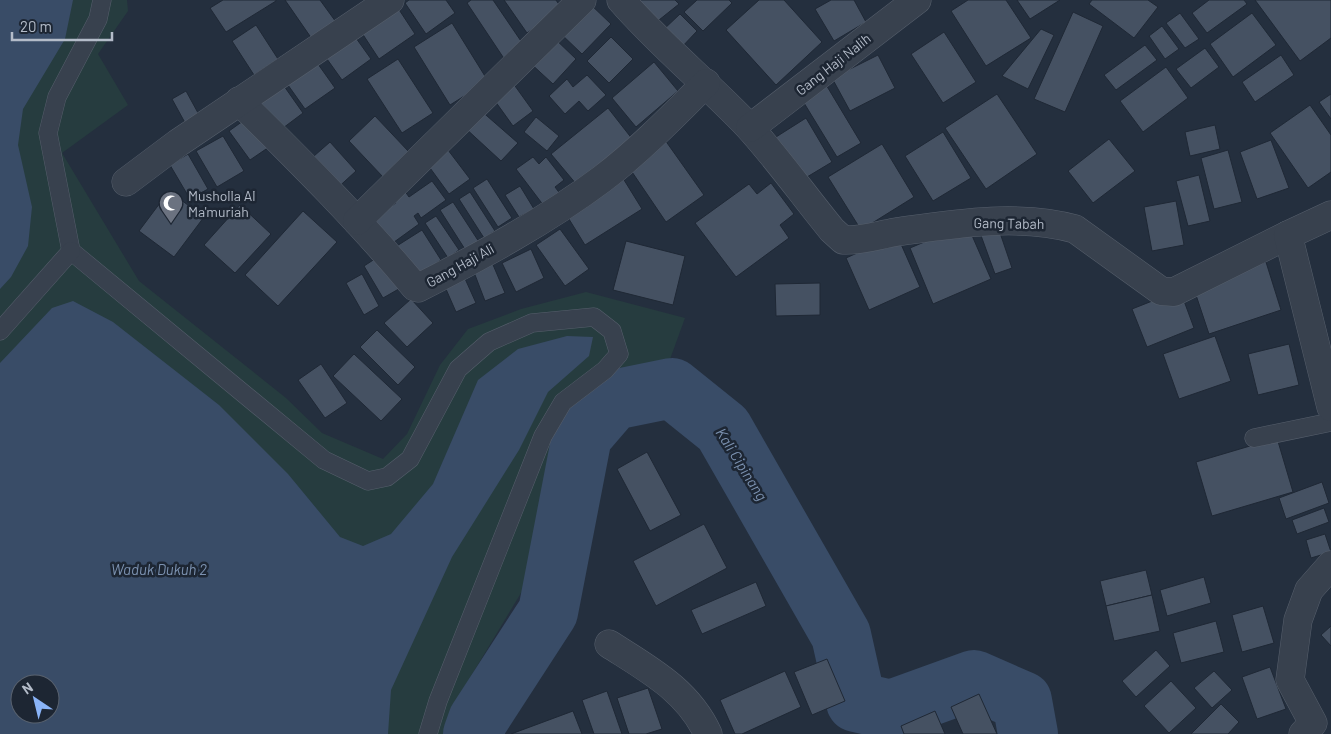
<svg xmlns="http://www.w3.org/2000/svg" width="1331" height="734" viewBox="0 0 1331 734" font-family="Barlow,sans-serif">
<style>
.green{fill:#263c3f;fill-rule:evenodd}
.water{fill:#394c67;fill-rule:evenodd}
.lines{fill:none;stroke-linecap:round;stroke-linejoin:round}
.river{stroke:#394c67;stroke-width:60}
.building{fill:#455162;stroke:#1f2835}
.lane-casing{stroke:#565f6c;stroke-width:19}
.street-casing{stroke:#565f6c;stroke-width:29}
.lane{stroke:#38414e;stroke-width:18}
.street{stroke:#38414e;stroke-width:28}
.labels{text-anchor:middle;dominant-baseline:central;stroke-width:5;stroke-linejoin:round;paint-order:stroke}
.street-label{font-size:14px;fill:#b4bcc9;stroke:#1d2633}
.poi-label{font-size:14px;fill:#b4bcc9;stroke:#1d2633;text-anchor:start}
.water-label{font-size:15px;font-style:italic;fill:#7c92b1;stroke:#1d2633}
</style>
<rect width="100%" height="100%" fill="#242f3e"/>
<!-- green -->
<path class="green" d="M 0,0 L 127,0 L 128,11 L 98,54 L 128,105 L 62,153 L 139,281 L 286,398 L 322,433 L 383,459 L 407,434 L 440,365 L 468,329 L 521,309 L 586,292 L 685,318 L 665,373 L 621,372 L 591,387 L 571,405 L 565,425 L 552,503 L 533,573 L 453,706 L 445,734 L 0,734 ZM 20,684 L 50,684 L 50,714 L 20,714 Z"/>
<!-- water -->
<g class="water">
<polygon points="0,0 73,0 65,39 23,109 18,145 32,207 28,246 11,277 0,289"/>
<path d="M 73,301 L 113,322 L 219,405 L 288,474 L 340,537 L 363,546 L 391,534 L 433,484 L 478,380 L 518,349 L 567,336 L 593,337 L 589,356 L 548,392 L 519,450 L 452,557 L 391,690 L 388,734 L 0,734 L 0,363 L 52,308 ZM 20,684 L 50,684 L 50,714 L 20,714 Z"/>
</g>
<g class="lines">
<!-- river -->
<polyline class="river" points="473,734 478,720 548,612 582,436 613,400 672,388 723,429 841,635 856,702 891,710 974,680 1022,701 1028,734"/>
</g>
<!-- building -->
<g class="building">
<polygon points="223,0 276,0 276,1 226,32 210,8"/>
<polygon points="285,0 320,0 336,22 312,39"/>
<polygon points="409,0 446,0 455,13 426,34 405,3"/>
<polygon points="471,0 493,0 525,47 505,60 467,3"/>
<polygon points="504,0 556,0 562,9 527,33"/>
<polygon points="633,0 675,0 679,4 649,28"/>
<polygon points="697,0 729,0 732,3 703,31 684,12"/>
<polygon points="759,0 784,0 822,42 776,85 726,30"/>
<polygon points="831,0 854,0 866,22 834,41 815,9"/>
<polygon points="968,0 1006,0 1031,38 986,66 951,11"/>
<polygon points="1017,0 1060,0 1030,19"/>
<polygon points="1092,0 1148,0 1158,7 1134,38 1089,4"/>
<polygon points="1209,0 1244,0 1247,4 1207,33 1192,13"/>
<polygon points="1255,0 1331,0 1331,38 1300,61"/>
<polygon points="588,2 611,24 582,54 559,32"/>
<polygon points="396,5 415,34 379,59 360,30"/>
<polygon points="1073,12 1103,26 1065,112 1034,99"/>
<polygon points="1180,13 1199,39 1185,48 1166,23"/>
<polygon points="1252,13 1276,45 1233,77 1210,44"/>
<polygon points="680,14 697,31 680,49 662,31"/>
<polygon points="452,23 488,81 450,105 414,47"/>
<polygon points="256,25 278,59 254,75 232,41"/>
<polygon points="1162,26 1179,49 1165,59 1149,36"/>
<polygon points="1041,29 1054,35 1028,89 1002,76"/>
<polygon points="351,31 371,59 342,80 322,52"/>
<polygon points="944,32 976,82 943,103 911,54"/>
<polygon points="551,35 576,59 553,84 528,61"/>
<polygon points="611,37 633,59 609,83 587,61"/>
<polygon points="1145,45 1157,60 1116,90 1104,75"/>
<polygon points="1205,48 1219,67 1191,88 1176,69"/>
<polygon points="878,55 895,88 850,111 832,78"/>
<polygon points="1281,55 1294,75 1255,102 1242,82"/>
<polygon points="313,57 335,88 305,109 283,78"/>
<polygon points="398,59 433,113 402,133 367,79"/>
<polygon points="654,62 678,91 636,127 612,98"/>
<polygon points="1166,67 1188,98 1143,132 1120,101"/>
<polygon points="587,75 606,95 588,111 579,101 565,114 549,96 567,79 573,87"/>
<polygon points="510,79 533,111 513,126 490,94"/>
<polygon points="825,83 861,143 837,157 801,98"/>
<polygon points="284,86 303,113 279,131 259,104"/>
<polygon points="186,91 203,122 189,130 172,99"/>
<polygon points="997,94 1037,154 986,189 945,128"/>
<polygon points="1331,94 1331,119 1319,102"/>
<polygon points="1310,105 1331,135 1331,172 1308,188 1270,133"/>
<polygon points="608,108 633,140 577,185 551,154"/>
<polygon points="479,109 518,143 501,161 463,126"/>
<polygon points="250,116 272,145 250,160 229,131"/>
<polygon points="375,116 409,152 383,177 349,141"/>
<polygon points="536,117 559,136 547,151 524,132"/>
<polygon points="806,118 832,162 802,180 776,137"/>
<polygon points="1215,125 1220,149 1190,156 1185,132"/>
<polygon points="943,132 971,178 933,201 905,156"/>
<polygon points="223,136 244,171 217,187 196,151"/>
<polygon points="1109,139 1135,171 1093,203 1068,171"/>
<polygon points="665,140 704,195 666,222 628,166"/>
<polygon points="1271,140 1289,188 1257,199 1240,152"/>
<polygon points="330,142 356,171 333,192 306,163"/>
<polygon points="882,144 914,197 861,230 828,177"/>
<polygon points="445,146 470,179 449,194 425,161"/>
<polygon points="1228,150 1242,202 1214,209 1201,158"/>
<polygon points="188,154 208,189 190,199 170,165"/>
<polygon points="533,157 539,164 546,157 564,180 555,187 561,195 544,206 516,169"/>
<polygon points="621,175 642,209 585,245 564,211"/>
<polygon points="1199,175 1210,221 1188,226 1176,181"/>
<polygon points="487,179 512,218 498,227 473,188"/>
<polygon points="432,181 446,200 421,218 418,213 414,216 419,224 390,245 372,220 396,203 391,195 402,187 409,197"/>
<polygon points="771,183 794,214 780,225 789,238 736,277 695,223 749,184 757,194"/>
<polygon points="520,186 534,209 519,217 505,195"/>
<polygon points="169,191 204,217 174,257 139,231"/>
<polygon points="470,192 495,231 484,238 459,199"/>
<polygon points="1176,201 1184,245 1152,251 1144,207"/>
<polygon points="453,202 481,245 468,254 440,210"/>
<polygon points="240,205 271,234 235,273 204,245"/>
<polygon points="303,211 337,242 278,306 245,275"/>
<polygon points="436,216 459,250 448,258 425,223"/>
<polygon points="967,224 991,279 933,304 910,248"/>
<polygon points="997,224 1012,268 995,274 979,230"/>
<polygon points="560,229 589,269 565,286 536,245"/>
<polygon points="422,230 441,260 411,280 392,249"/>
<polygon points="897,235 920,287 869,310 846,258"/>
<polygon points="626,241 685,256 673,305 613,290"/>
<polygon points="531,249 544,278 516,292 502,263"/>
<polygon points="384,253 404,286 383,298 364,266"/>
<polygon points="491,260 505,293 485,301 472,267"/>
<polygon points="1266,262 1281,310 1209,334 1193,286"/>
<polygon points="462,272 476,303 456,312 442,280"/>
<polygon points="362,274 379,306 364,315 346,283"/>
<polygon points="820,283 820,315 776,316 775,284"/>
<polygon points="1180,290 1194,328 1147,347 1132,309"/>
<polygon points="411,299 433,323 407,347 384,323"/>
<polygon points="377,330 415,367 398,385 360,347"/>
<polygon points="1215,336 1231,381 1179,399 1163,354"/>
<polygon points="1289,344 1299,385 1258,395 1248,354"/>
<polygon points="354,354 402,399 381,421 333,376"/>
<polygon points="321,364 347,403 325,418 298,380"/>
<polygon points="1277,438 1293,492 1212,516 1196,462"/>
<polygon points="647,452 681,515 650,531 617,469"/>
<polygon points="1322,482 1329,503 1286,519 1279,498"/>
<polygon points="1324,508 1329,522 1297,534 1292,520"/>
<polygon points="704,524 727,568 656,606 633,561"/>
<polygon points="1325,534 1331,552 1311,558 1306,540"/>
<polygon points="1146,570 1152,595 1106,606 1100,581"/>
<polygon points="1204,577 1211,603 1167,616 1160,590"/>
<polygon points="756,582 766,606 702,634 691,610"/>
<polygon points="1152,595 1160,631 1114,641 1106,606"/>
<polygon points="1263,606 1274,643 1242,652 1232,615"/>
<polygon points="1216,621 1224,652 1181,663 1173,633"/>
<polygon points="1331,626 1331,646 1321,635"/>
<polygon points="1156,650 1170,666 1136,697 1122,681"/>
<polygon points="827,659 845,701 812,715 794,672"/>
<polygon points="1270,667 1286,709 1257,719 1242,677"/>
<polygon points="785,671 801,707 742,734 735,734 720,700"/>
<polygon points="1214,671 1232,690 1212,708 1194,688"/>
<polygon points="1171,681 1196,708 1169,733 1144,706"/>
<polygon points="648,688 662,729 646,734 629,734 617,698"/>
<polygon points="607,691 622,734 594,734 582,700"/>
<polygon points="979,694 997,734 963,734 951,707"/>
<polygon points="1221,704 1239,722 1228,734 1191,734"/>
<polygon points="573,711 582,734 511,734"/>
<polygon points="935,711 945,734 904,734 901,726"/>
</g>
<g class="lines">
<!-- lane casing -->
<g class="lane-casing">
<g id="lane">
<polyline points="102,0 98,19 57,97 48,133 71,251 324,460 368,481 387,477 410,459 458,369 489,342 532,323 594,317 612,331 619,354 605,370 563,402 543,436 438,701 428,734"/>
<polyline points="0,331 71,251"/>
<polyline points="1254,438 1331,422"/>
</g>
</g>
<!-- street casing -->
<g class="street-casing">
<g id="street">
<path d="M 621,0 C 660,45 707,83 748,126 C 778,159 804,196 832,230 L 843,240 C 862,241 878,235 896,232 C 953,224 1019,213 1075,229 L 1161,291 L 1174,292 L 1288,235"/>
<path d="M 239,101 C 300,161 360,221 415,287 L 418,288 C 481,256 546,221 602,179 C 640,150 673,116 706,83"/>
<polyline points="750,128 917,0"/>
<polyline points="126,182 178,143 390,0"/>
<polyline points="1331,215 1288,235 1331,407"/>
<polyline points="357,221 582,0"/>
<path d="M 609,644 C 648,669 688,690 708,734"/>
<polyline points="1303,734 1313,723 1290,680 1298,620 1309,590 1331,565"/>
</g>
</g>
<!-- lane -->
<use href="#lane" class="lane"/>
<!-- street -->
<use href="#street" class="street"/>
</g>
<!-- icons -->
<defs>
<g id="mosque-pin" transform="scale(1.25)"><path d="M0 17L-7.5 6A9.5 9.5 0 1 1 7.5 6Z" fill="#6b7280" stroke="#1d2633"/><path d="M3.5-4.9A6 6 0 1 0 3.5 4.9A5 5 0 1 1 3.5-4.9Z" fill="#fff"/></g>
</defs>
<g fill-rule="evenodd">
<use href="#mosque-pin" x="171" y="203"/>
</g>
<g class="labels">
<!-- street labels -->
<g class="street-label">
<text transform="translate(833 64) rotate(-38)">Gang Haji Nalih</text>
<text transform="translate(1009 223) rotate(1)">Gang Tabah</text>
<text transform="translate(460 265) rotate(-29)">Gang Haji Ali</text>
</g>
<!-- poi labels -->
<g class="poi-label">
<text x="188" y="195">Musholla Al<tspan x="188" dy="16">Ma'muriah</tspan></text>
</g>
<!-- water labels -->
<g class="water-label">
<text transform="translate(742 464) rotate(58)">Kali Cipinang</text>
<text x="159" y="569">Waduk Dukuh 2</text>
</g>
</g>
<!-- north arrow -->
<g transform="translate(35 699) rotate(325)"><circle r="24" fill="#1d2633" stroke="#59626f"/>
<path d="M0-4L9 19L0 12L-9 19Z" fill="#8ab4f8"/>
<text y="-8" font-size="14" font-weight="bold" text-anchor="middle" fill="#b4bcc9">N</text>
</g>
<!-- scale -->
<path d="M12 32v8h100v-8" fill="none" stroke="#b4bcc9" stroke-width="2.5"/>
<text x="20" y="32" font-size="15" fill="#b4bcc9" stroke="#1d2633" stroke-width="4" paint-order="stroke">20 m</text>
</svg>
